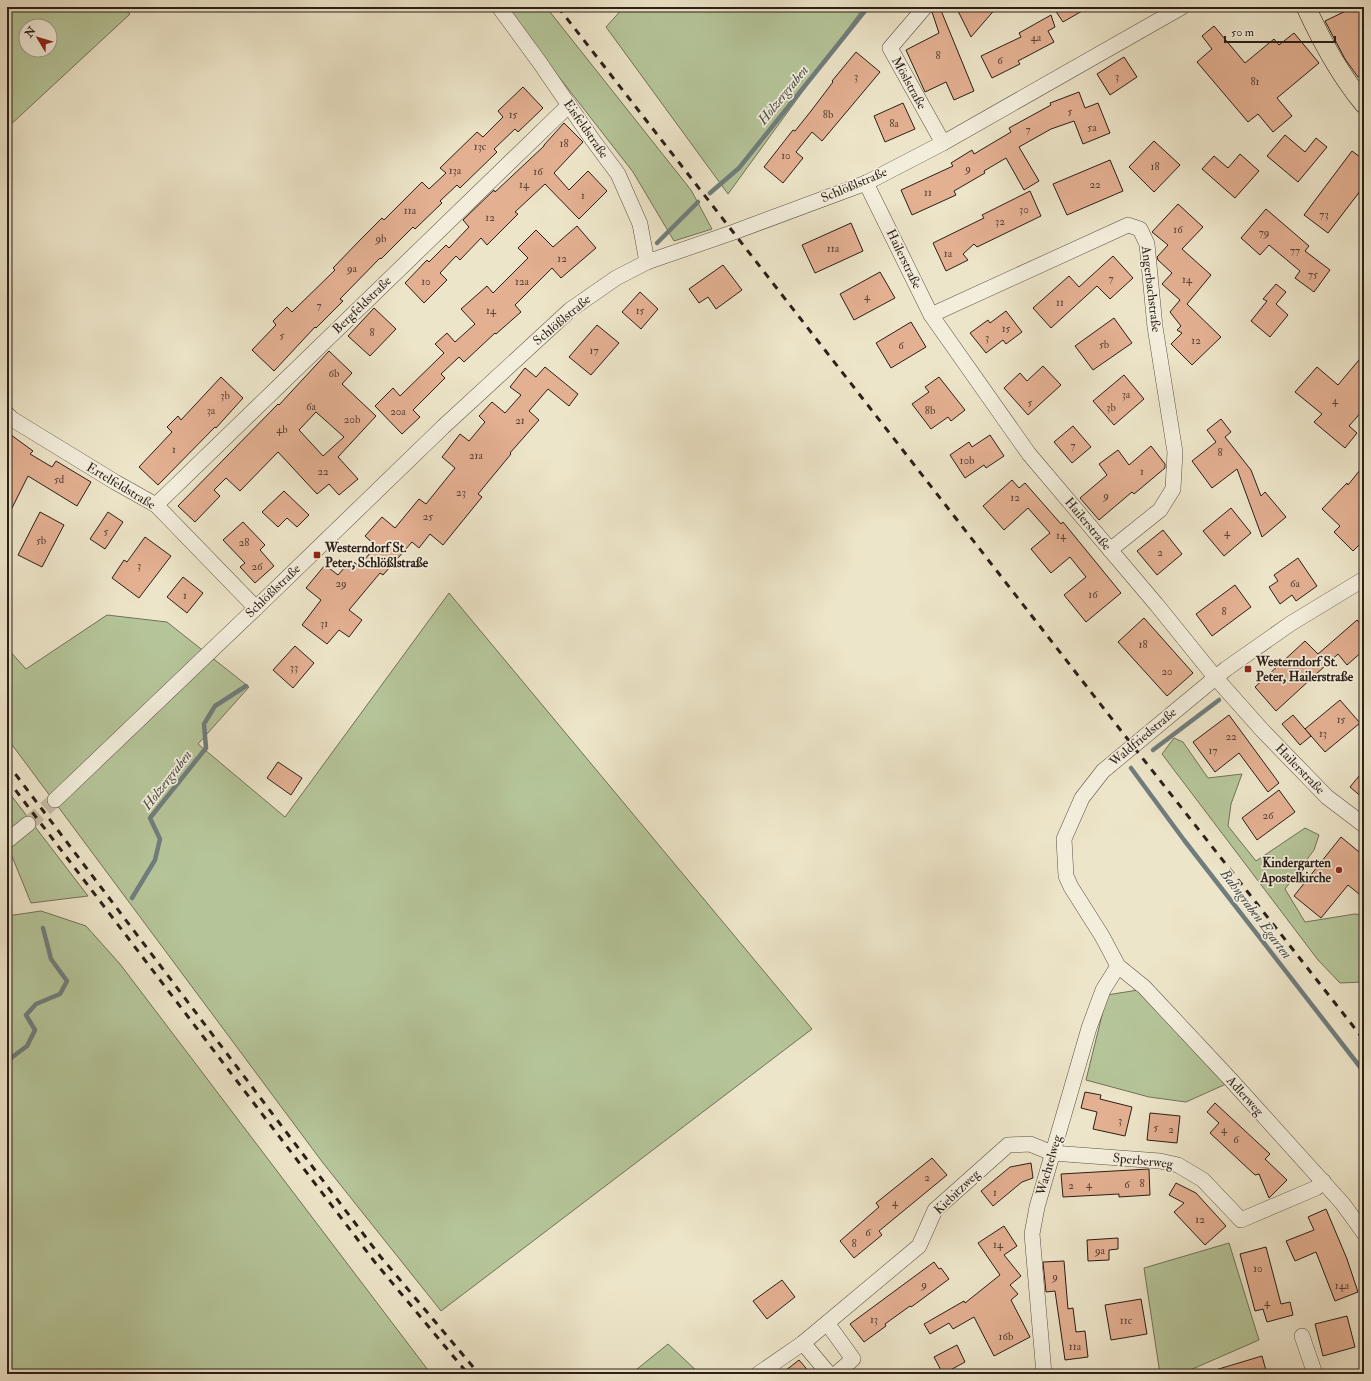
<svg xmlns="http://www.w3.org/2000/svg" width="1371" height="1381" viewBox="0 0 1371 1381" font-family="'IM FELL Double Pica',serif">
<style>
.green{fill:#b5c599;stroke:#707258;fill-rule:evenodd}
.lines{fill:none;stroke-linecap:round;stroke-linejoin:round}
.stream{stroke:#707d7d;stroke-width:4.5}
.building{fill:#e3b092;stroke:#2c1f18;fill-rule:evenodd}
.minor-tunnel{stroke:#c6bda6;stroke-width:15;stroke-dasharray:15 8;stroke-linecap:butt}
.minor-casing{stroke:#5c5044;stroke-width:16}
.major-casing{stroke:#2c1f18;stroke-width:20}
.minor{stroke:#f3eedc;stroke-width:15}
.major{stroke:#ede5c9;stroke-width:19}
.rail{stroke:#2c1f18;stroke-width:3;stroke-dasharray:7 7;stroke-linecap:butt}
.poi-dot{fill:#8f2418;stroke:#f3eedc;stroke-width:1.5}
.labels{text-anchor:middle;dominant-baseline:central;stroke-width:3.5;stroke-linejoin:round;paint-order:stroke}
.number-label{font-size:11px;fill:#5a4336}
.street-label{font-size:13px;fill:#2c1f18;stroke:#f3eedc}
.poi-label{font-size:13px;font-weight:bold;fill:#2c1f18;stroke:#f3eedc;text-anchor:start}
.water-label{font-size:14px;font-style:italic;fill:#4e4e4b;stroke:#f3eedc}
</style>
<rect width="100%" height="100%" fill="#ede5c9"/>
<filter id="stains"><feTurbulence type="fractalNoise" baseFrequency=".005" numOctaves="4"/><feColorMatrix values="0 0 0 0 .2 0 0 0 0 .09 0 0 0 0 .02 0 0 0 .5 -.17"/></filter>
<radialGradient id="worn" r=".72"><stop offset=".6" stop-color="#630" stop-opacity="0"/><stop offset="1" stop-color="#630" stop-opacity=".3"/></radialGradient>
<!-- green -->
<g class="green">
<path d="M 7,7 L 122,7 L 130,14 L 7,128 ZM 26,26 L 50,26 L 50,50 L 26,50 Z"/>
<polygon points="507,7 546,7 691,190 712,229 674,241 633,172 541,54"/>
<polygon points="624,7 864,7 728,194 606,27"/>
<polygon points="449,593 812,1029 441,1311 323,1163 7,738 7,648 26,669 107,615 167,622 249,687 198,744 285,817"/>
<polygon points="1174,738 1183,742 1208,778 1242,774 1231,804 1228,826 1256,861 1305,828 1319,835 1314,850 1285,889 1305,922 1355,914 1364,915 1364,982 1340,983 1318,960 1162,754"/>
<polygon points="7,790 88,896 31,903 11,854 7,850"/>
<polygon points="41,911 86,926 120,964 431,1374 7,1374 7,916"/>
<polygon points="1138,990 1226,1084 1186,1102 1149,1097 1086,1080 1107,995"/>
<polygon points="1229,1243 1259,1340 1181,1374 1160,1374 1144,1268"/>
<polygon points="668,1344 700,1374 631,1374"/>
</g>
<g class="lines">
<!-- stream -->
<g class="stream">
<polyline points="710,193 739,168 868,7"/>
<polyline points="657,243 698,202"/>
<polyline points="1153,750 1219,700"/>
<polyline points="1131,768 1184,840 1364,1072"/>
<polyline points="132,898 155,860 160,839 150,818 206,748 204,724 215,706 246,686"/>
<polyline points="7,1061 27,1046 35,1030 26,1015 36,1004 60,994 67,981 51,959 43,928"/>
</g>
</g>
<!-- building -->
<g class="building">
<polygon points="956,7 997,7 971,37"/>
<polygon points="1053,7 1089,7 1063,22"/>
<polygon points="1354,7 1364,7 1364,73 1358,77 1345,59 1325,21"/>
<polygon points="940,8 974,91 954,100 946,82 925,92 906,50 939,33 932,12"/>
<polygon points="1051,15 1055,27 1048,31 1054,42 1018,61 1020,64 992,78 981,56 1021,37 1019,33"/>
<polygon points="1214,26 1245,63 1274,39 1279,45 1294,33 1319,63 1277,98 1292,116 1273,132 1258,114 1248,122 1197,62 1212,49 1202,36"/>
<polygon points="856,52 880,72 822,141 812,132 796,152 803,158 783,183 764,167 793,130 795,131 811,111 833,82 832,81"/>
<polygon points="1124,57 1137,77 1110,95 1097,74"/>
<polygon points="523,87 543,108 518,132 515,129 494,149 497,152 460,188 457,185 440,201 442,203 415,229 413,227 381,259 380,258 340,299 343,301 316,328 315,327 274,371 252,350 276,325 273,321 287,307 292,312 335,270 333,268 361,239 382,218 384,220 422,182 429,189 446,173 440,168 477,132 483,137 503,117 498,111"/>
<polygon points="1079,92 1085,108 1098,103 1110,133 1083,144 1074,121 1051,129 1019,147 1039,181 1024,190 1006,158 984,171 985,173 954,191 956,195 912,215 901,190 953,166 951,163 972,150 974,154 1011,132 1009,128 1051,105 1050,103"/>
<polygon points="903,103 915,129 885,142 874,116"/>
<polygon points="564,123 583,142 554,173 569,190 588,171 607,191 579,219 545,184 515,212 518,214 487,245 481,238 460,260 456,256 440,273 447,280 424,303 405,283 427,260 429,262 446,245 449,248 469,227 463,220 494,190 495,192 544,146 544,145"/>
<polygon points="1285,135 1305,152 1316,138 1327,147 1298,182 1267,156"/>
<polygon points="1154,141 1180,165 1154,192 1129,167"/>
<polygon points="1352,151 1364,160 1364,186 1328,233 1304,215"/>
<polygon points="1240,154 1259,171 1235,198 1202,169 1214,156 1228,168"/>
<polygon points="1110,160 1123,191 1067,215 1053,184"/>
<polygon points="1030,191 1041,216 977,247 974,244 963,254 968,260 946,271 933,243 984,218 982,215"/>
<polygon points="1178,204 1203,227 1182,249 1211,275 1187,304 1221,337 1192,365 1171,344 1182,333 1177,330 1181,326 1170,312 1180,300 1162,284 1172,273 1158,260 1157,257 1168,245 1152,232"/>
<polygon points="1266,209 1309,246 1305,251 1330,270 1314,292 1295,278 1300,271 1269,245 1260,255 1241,238"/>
<polygon points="851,223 863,251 815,273 802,245"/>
<polygon points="577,226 596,248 561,278 552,268 515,305 521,312 496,334 495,333 464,362 459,357 441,374 445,378 413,410 420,417 402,434 375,406 393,388 400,396 444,353 435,344 447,333 455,342 475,324 461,309 487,286 493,293 528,258 518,248 536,230 553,247"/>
<polygon points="1113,256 1133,278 1110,299 1097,286 1051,328 1033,308 1069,276 1079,287"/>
<polygon points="723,265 742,290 716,309 708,297 699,303 689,289"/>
<polygon points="880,272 895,298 854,320 840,294"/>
<polygon points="1276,284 1286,292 1276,304 1288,315 1270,337 1251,321 1267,301 1263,299"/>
<polygon points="640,292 658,309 641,329 622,312"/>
<polygon points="374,308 396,329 370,356 348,336"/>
<polygon points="1006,311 1022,332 1006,344 1003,340 986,353 970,333 988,320 990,323"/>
<polygon points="1114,318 1132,343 1093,370 1075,346"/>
<polygon points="911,322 926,347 891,368 876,343"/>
<polygon points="597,325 619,343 591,375 569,357"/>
<path d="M 329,351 L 352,373 L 342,384 L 376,416 L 338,457 L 358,479 L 339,495 L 329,484 L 317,494 L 278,452 L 240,491 L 226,478 L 214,490 L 220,496 L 195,522 L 178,506 L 278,404 L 279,405 ZM 316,412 L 344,437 L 323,456 L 299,430 Z"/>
<polygon points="1364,354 1364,409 1349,426 1357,433 1345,448 1314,422 1322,414 1295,392 1317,367 1338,385"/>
<polygon points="1043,366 1061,385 1028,415 1004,388 1020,373 1027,381"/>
<polygon points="545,367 578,394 569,406 548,389 529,411 539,420 510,453 511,454 478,494 482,497 443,545 430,534 419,548 412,542 383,575 380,573 349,610 362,620 349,637 339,630 327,644 302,625 321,600 306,588 325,565 338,575 351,560 359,566 376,546 365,536 382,517 395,528 419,499 426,504 455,468 442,457 460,434 469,441 485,422 479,416 492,402 505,413 521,395 510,387 525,368 536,377"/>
<polygon points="1124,375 1144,399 1114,425 1093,401"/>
<polygon points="221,377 243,398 216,428 215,427 158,485 139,467 172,432 167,427 178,416 181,420"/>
<polygon points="939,377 965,410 951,421 948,417 931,429 912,404 929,392 925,387"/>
<polygon points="1221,419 1231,432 1225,437 1251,470 1261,496 1265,492 1286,517 1262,537 1237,469 1212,488 1192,461 1216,442 1207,430"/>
<polygon points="1073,426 1091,447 1072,463 1054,442"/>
<polygon points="7,432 33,451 30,454 52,467 56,461 91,482 77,506 28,476 7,518"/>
<polygon points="990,435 1004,456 986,468 984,465 965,478 950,455 969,442 972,447"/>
<polygon points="1151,446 1165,464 1165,468 1134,494 1132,492 1099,520 1080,498 1107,475 1099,464 1118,450 1129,465"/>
<polygon points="1364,465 1364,540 1353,551 1334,532 1340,526 1322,509 1347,483 1348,485"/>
<polygon points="1012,480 1019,488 1025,483 1061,524 1063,522 1121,593 1086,622 1064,595 1086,577 1070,557 1051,573 1031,549 1050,533 1028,508 1004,530 983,506"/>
<polygon points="284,491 309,515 297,527 287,518 278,527 262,512"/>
<polygon points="1231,508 1251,533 1224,556 1203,531"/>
<polygon points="40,512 64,525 42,567 18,555"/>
<polygon points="108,512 123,522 105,549 90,539"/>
<polygon points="243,522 265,545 260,550 274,566 255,583 240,567 245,563 223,540"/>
<polygon points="1163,530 1182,554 1157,575 1137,551"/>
<polygon points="145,537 171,556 139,598 112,578 124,560 127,562"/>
<polygon points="1298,558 1317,586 1296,601 1292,595 1280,604 1269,587 1278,581 1274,575"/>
<polygon points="183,577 203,593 187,613 167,597"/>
<polygon points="1235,585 1251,607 1212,636 1196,614"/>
<polygon points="1144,618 1193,673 1167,696 1118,642"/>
<polygon points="1357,620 1364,628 1364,650 1347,665 1338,654 1276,711 1255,687 1305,641 1318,654"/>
<polygon points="295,646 314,663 293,688 273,670"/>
<polygon points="1340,700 1360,723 1325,752 1305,729"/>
<polygon points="1229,715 1279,783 1268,792 1239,753 1215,772 1193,742"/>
<polygon points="1293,715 1311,736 1300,745 1282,724"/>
<polygon points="278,762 302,778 291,795 267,778"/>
<polygon points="1364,770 1364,799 1350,787"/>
<polygon points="1279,790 1295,812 1257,840 1242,818"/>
<polygon points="1341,837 1364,856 1364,898 1348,885 1321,918 1294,896"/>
<polygon points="1085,1092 1101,1095 1100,1099 1132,1107 1125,1136 1093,1129 1097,1112 1081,1108"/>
<polygon points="1215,1103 1270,1154 1265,1159 1287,1180 1269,1198 1259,1174 1255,1175 1210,1133 1219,1123 1207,1112"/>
<polygon points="1150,1113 1180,1116 1177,1143 1147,1140"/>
<polygon points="932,1158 947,1175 879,1231 882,1235 854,1258 840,1241 879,1207 876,1203"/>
<polygon points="1031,1163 1033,1178 1022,1182 993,1206 981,1191 1010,1167"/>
<polygon points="1149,1169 1150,1195 1119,1197 1119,1194 1063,1197 1061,1174"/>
<polygon points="1176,1183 1196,1193 1226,1226 1205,1245 1174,1212 1184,1203 1169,1195"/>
<polygon points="1326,1209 1347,1259 1358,1292 1335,1301 1316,1252 1295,1261 1286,1241 1314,1230 1308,1217"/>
<polygon points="1004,1226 1017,1246 1004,1255 1021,1276 1010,1285 1018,1294 1011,1300 1030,1337 994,1356 974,1317 953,1329 949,1323 930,1334 924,1324 964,1301 965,1303 1000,1275 978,1243"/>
<polygon points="1118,1238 1118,1249 1109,1250 1109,1260 1088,1261 1087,1240"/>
<polygon points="1266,1247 1281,1304 1290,1302 1293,1315 1267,1322 1263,1309 1255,1311 1240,1254"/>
<polygon points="1064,1261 1068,1309 1073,1308 1076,1332 1085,1331 1088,1357 1065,1360 1055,1291 1046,1292 1043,1262"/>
<polygon points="934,1262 939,1269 941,1268 949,1279 914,1305 911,1307 910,1306 885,1324 886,1326 864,1342 850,1324"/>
<polygon points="782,1280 795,1297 767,1319 753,1301"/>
<polygon points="1141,1299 1147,1334 1111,1340 1105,1305"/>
<polygon points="1347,1316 1355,1347 1323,1356 1315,1324"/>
<polygon points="957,1345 965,1362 943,1374 934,1357"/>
<polygon points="1262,1356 1267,1374 1213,1374 1212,1371"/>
<polygon points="799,1360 811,1374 781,1374"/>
</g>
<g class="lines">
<!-- minor-tunnel -->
<polyline class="minor-tunnel" points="28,824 55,800"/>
<!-- minor casing -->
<g class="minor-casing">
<g id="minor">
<polyline points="499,7 540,63 592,139 618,174 640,224 647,262"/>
<polyline points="925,7 890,48 943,143"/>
<polyline points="866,183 931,315 1029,454 1156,604 1215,677 1262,730 1327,797 1364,825"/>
<polyline points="931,315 1128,225 1140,229 1147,244 1155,327 1175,452 1173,489 1160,510 1110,550"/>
<polyline points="7,414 12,419 115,482 156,505 256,608"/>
<polyline points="156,505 569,105"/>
<polyline points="1364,579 1290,624 1226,669 1103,771 1082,798 1064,839 1066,876 1071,887 1102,936 1118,966 1144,987 1231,1080 1343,1204 1364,1233"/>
<polyline points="55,800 256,608 443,427 570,310 616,278 647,262 734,232 866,183 943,143 1182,7"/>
<polyline points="7,841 28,824"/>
<polyline points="827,1323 853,1359 836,1374"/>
<polyline points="1302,1336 1315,1374"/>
<polyline points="803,1343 829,1374"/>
<polyline points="758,1374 803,1343 919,1246 935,1210 1008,1145 1030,1144 1052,1153 1160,1161 1178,1165 1203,1180 1241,1220 1316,1188 1323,1181"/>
<polyline points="1044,1374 1032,1234 1037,1207 1089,1028 1103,990 1118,966"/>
</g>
</g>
<!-- major casing -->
<g class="major-casing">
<path id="major" d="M 1306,7 C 1322,42 1340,75 1364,104"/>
</g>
<!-- minor -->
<use href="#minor" class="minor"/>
<!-- major -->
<use href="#major" class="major"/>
<!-- rail -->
<g class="rail">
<polyline points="558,7 1133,746 1364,1040"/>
<polyline points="7,763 380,1256 479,1374"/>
<polyline points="7,779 374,1261 468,1374"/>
</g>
</g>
<!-- markers -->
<g class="poi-dot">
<rect x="313" y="551" width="8" height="8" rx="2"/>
<rect x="1244" y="665" width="8" height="8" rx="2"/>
<circle cx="1339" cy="870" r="4"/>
</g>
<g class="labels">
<!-- number labels -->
<g class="number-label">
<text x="1036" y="37">4a</text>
<text x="938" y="55">8</text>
<text x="1000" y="60">6</text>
<text x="856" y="76">3</text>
<text x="1117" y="76">3</text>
<text x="1255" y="81">81</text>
<text x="1070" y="111">5</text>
<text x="513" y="114">15</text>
<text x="828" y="114">8b</text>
<text x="894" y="123">8a</text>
<text x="1092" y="127">5a</text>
<text x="1028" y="129">7</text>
<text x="564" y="143">18</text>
<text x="480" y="146">13c</text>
<text x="786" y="155">10</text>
<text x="1155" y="166">18</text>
<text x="968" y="168">9</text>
<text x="455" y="170">13a</text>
<text x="538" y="171">16</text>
<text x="524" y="184">14</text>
<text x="1095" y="184">22</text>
<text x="928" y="192">11</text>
<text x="583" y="195">1</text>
<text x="1024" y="209">30</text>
<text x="410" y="210">11a</text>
<text x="1324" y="214">73</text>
<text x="490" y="217">12</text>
<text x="1000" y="221">32</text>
<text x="1178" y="229">16</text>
<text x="1264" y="232">79</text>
<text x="381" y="238">9b</text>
<text x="833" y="248">11a</text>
<text x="1295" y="250">77</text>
<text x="948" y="253">1a</text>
<text x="562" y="258">12</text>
<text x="352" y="268">9a</text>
<text x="1313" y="274">75</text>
<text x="1111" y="278">7</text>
<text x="1187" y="279">14</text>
<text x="426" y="281">10</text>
<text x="522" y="281">12a</text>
<text x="867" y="296">4</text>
<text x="1060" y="302">11</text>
<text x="319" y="305">7</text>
<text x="491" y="310">14</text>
<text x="640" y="310">15</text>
<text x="1006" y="328">15</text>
<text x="372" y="332">8</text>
<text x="282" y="335">5</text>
<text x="987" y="337">3</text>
<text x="1196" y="340">12</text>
<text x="1104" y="344">5b</text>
<text x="901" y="345">6</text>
<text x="594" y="350">17</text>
<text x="334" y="373">6b</text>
<text x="1126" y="394">3a</text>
<text x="225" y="395">3b</text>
<text x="1335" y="400">4</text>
<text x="1030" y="402">5</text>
<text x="311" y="406">6a</text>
<text x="1111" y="407">3b</text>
<text x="211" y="410">3a</text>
<text x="930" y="410">8b</text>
<text x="398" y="411">20a</text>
<text x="352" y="419">20b</text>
<text x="520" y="420">21</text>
<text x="282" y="429">4b</text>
<text x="1073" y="445">7</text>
<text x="174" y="449">1</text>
<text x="1220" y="452">8</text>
<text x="476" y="455">21a</text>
<text x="967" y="460">10b</text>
<text x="323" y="471">22</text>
<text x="1142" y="471">1</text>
<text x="59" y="479">5d</text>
<text x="461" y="492">23</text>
<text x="1106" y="495">9</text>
<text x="1015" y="497">12</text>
<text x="428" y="516">25</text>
<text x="106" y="531">5</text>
<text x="1227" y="532">4</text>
<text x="1061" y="535">14</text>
<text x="41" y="540">5b</text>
<text x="244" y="542">28</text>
<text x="1160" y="552">2</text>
<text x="139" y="565">3</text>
<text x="257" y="566">26</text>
<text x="341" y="583">29</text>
<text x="1295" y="583">6a</text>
<text x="1093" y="594">16</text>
<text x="185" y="595">1</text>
<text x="1224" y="611">8</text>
<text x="324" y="623">31</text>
<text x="1143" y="644">18</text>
<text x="294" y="667">33</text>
<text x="1167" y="671">20</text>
<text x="1341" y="719">15</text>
<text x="1323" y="733">13</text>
<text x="1231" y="736">22</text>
<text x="1213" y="750">17</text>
<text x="1268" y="815">26</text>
<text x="1120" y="1120">3</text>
<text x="1156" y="1127">5</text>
<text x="1171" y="1129">2</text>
<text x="1224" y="1129">4</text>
<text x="1236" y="1139">6</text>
<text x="927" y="1177">2</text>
<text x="1142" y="1183">8</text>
<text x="1089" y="1184">4</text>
<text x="1127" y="1184">6</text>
<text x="1071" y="1185">2</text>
<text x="995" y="1192">1</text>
<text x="895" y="1202">4</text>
<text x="1200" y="1219">12</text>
<text x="868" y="1232">6</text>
<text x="854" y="1243">8</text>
<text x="998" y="1244">14</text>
<text x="1100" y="1250">9a</text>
<text x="1258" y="1268">10</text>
<text x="1055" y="1276">9</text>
<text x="924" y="1284">9</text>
<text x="1342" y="1285">14a</text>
<text x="1267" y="1302">4</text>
<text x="874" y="1319">13</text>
<text x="1126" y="1320">11c</text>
<text x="1006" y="1336">16b</text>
<text x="1075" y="1346">11a</text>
</g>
<!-- street labels -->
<g class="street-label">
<text transform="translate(909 83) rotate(61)">Möslstraße</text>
<text transform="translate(586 129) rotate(55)">Eisfeldstraße</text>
<text transform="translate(854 185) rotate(-23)">Schlößlstraße</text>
<text transform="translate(904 259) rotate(64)">Hailerstraße</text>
<text transform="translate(1151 289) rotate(83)">Angerbachstraße</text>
<text transform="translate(362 305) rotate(-44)">Bergfeldstraße</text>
<text transform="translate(562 320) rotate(-40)">Schlößlstraße</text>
<text transform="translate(121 486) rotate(31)">Ertelfeldstraße</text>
<text transform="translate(1088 524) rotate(50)">Hailerstraße</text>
<text transform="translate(273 591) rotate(-44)">Schlößlstraße</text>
<text transform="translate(1143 737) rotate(-40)">Waldfriedstraße</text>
<text transform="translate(1300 769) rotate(46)">Hailerstraße</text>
<text transform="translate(1245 1096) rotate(48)">Adlerweg</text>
<text transform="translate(1143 1161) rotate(6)">Sperberweg</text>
<text transform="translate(1049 1165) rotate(-74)">Wachtelweg</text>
<text transform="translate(957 1192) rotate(-44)">Kiebitzweg</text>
</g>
<!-- poi labels -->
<g class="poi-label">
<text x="325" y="548">Westerndorf St.<tspan x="325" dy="15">Peter, Schlößlstraße</tspan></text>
<text x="1256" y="662">Westerndorf St.<tspan x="1256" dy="15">Peter, Hailerstraße</tspan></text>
<text x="1331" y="863" text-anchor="end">Kindergarten<tspan x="1331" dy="15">Apostelkirche</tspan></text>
</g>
<!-- water labels -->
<g class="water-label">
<text transform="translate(783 95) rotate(-51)">Holzergraben</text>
<text transform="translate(167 780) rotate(-52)">Holzergraben</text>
<text transform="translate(1256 914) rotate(53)">Bahngraben Egarten</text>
</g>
</g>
<!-- margin -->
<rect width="1371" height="1381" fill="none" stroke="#ede5c9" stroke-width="24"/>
<rect x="8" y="8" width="1355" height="1365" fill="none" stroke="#2c1f18" stroke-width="2"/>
<rect x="12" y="12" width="1347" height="1357" fill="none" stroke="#2c1f18"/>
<!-- north arrow -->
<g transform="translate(38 38) rotate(308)"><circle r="19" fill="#f3eedc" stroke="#a39b8e"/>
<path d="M0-3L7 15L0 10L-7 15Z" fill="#8f2418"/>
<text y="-6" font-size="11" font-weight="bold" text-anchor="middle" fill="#2c1f18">N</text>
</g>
<!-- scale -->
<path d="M1225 36v6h110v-6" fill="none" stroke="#2c1f18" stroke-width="2"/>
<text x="1231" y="36" font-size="12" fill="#2c1f18" stroke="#f3eedc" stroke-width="3" paint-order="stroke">50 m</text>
<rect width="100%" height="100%" filter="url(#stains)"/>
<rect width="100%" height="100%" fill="url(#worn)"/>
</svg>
